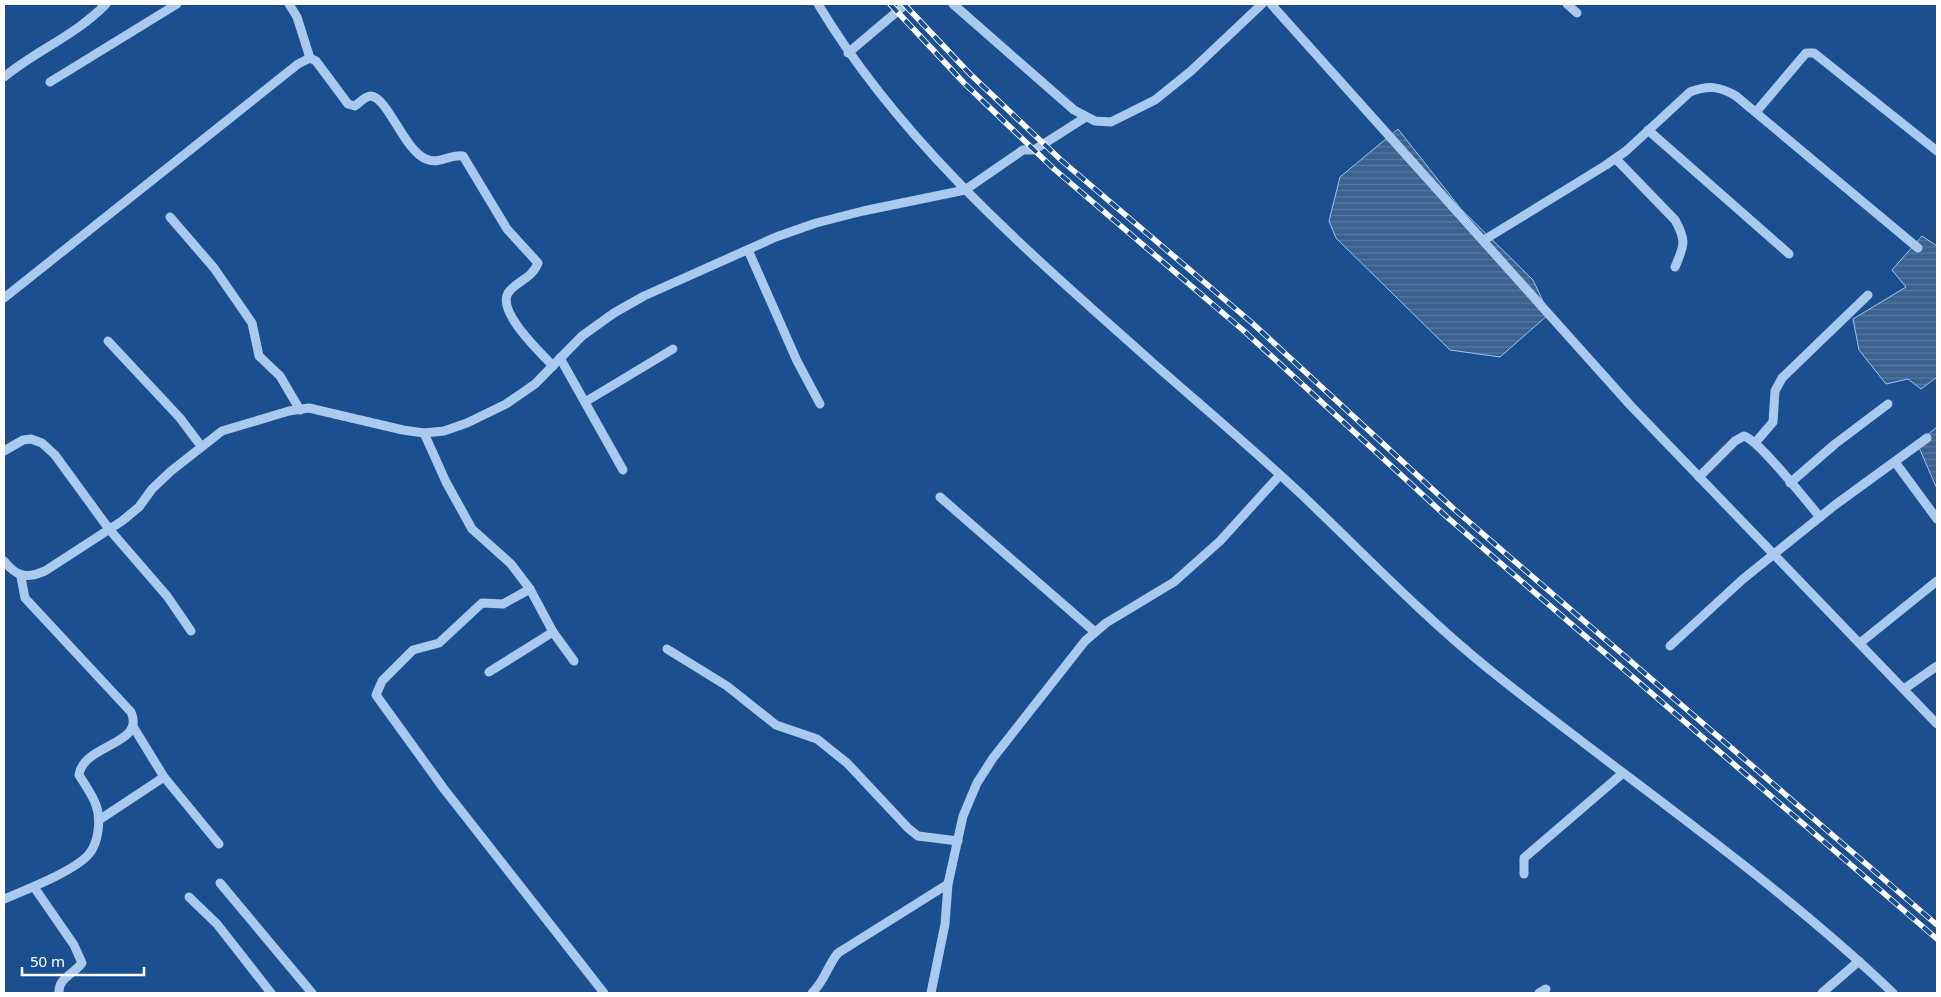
<svg xmlns="http://www.w3.org/2000/svg" width="1941" height="997" viewBox="0 0 1941 997" font-family="'Noto Sans',sans-serif">
<style>
.water{fill:url(#water-rules);stroke:#9cc4f0}
.lines{fill:none;stroke-linecap:round;stroke-linejoin:round}
.minor{stroke:#a9c9ee;stroke-width:9}
.rail-casing{stroke:#fff;stroke-width:5.5}
.rail{stroke:#1b4f8f;stroke-width:4;stroke-dasharray:11;stroke-linecap:butt}
</style>
<defs>
<pattern id="water-rules" width="6" height="5" patternUnits="userSpaceOnUse" patternTransform="scale(1.25)"><rect width="6" height="5" fill="#3c6290"/><path d="M0 2.5h6" fill="none" stroke="#597aa1"/></pattern>
</defs>
<rect width="100%" height="100%" fill="#1b4f8f"/>
<!-- water -->
<g class="water">
<polygon points="1398,129 1461,209 1533,280 1549,314 1500,357 1450,350 1336,238 1329,221 1340,177"/>
<polygon points="1922,236 1937,246 1937,377 1921,389 1908,379 1886,384 1859,350 1853,319 1906,287 1892,270"/>
<polygon points="1937,427 1937,489 1917,443"/>
</g>
<g class="lines">
<!-- minor -->
<g class="minor">
<polyline points="289,4 297,17 310,58"/>
<path d="M 818,4 C 903,146 1031,254 1153,363 C 1203,407 1254,450 1302,495 C 1363,553 1420,613 1485,666 C 1620,775 1767,873 1893,993"/>
<polyline points="953,4 1074,110 1095,121 1111,122 1155,100 1191,71 1262,4"/>
<polyline points="1271,4 1631,406 1937,724"/>
<polyline points="1567,4 1577,13"/>
<polyline points="848,53 906,4"/>
<path d="M 4,77 C 37,50 76,35 106,4"/>
<polyline points="50,82 177,4"/>
<polyline points="1756,112 1806,53 1814,53 1937,151"/>
<polyline points="1648,130 1789,254"/>
<path d="M 1616,159 L 1675,220 C 1687,241 1684,246 1675,267"/>
<polyline points="170,217 214,268 252,323 259,356 280,376 300,410"/>
<path d="M 1484,240 L 1606,165 L 1626,151 L 1690,92 C 1708,85 1719,86 1736,96 L 1918,248"/>
<polyline points="748,250 797,361 820,404"/>
<path d="M 4,298 L 298,64 L 310,58 L 316,61 L 348,104 L 355,106 C 359,103 365,96 371,96 C 388,98 404,150 426,159 C 439,165 450,154 463,156 L 507,229 L 538,263 C 532,279 516,281 508,293 C 497,312 540,352 553,366"/>
<polyline points="108,341 180,418 201,446"/>
<polyline points="560,358 623,470"/>
<polyline points="585,402 673,349"/>
<polyline points="424,433 446,482 472,529 511,564 530,589 553,632 574,661"/>
<polyline points="1755,443 1773,422 1775,391 1782,378 1868,295"/>
<polyline points="4,451 23,440 31,439 42,443 55,455 109,529 167,596 191,631"/>
<polyline points="1895,462 1937,519"/>
<path d="M 1699,477 L 1735,441 L 1744,436 C 1760,441 1806,501 1820,517"/>
<polyline points="1790,483 1835,444 1888,404"/>
<polyline points="940,497 1095,632"/>
<path d="M 4,561 C 17,577 26,579 45,571 L 122,521 L 139,507 L 152,489 L 171,471 L 222,431 L 289,411 L 309,408 L 403,430 L 424,433 L 444,431 L 467,423 L 506,404 L 535,384 L 582,336 L 614,313 L 644,296 L 776,237 L 816,223 L 863,211 L 965,190 L 1023,150 L 1034,150 L 1086,117"/>
<polyline points="530,589 503,604 482,603 439,643 413,650 382,681 376,695 444,789 604,993"/>
<polyline points="1860,643 1937,581"/>
<polyline points="1670,646 1743,579 1835,505 1927,438"/>
<polyline points="667,649 727,686 776,725 817,739 847,763 908,828 918,836 958,841"/>
<polyline points="489,672 553,632"/>
<polyline points="1904,689 1937,666"/>
<polyline points="134,728 164,777 219,844"/>
<polyline points="99,820 164,777"/>
<polyline points="1524,874 1524,858 1623,773"/>
<polyline points="220,883 312,993"/>
<path d="M 34,887 L 74,945 L 82,963 C 74,974 58,978 59,993"/>
<polyline points="189,897 217,924 271,993"/>
<path d="M 4,899 C 25,890 75,871 89,854 C 99,842 101,819 96,805 C 92,794 85,785 79,775 C 83,744 146,745 131,712 L 25,598 L 21,577"/>
<path d="M 812,993 C 825,981 827,966 838,953 L 948,884"/>
<polyline points="931,993 945,924 948,884 963,816 977,783 993,758 1085,641 1106,623 1174,582 1220,541 1280,475"/>
<polyline points="1539,993 1546,989"/>
<polyline points="1822,993 1859,961"/>
</g>
<!-- rail casing -->
<g class="rail-casing">
<g id="rail">
<polyline points="890,4 964,83 1054,169 1244,331 1448,518 1937,939"/>
<polyline points="904,4 970,74 1061,160 1251,322 1454,509 1937,925"/>
</g>
</g>
<!-- rail -->
<use href="#rail" class="rail"/>
</g>
<!-- border -->
<rect width="1941" height="997" fill="none" stroke="#ffffff" stroke-width="10"/>
<!-- scale -->
<path d="M22 967v8h122v-8" fill="none" stroke="#ffffff" stroke-width="2.5"/>
<text x="30" y="967" font-size="15" fill="#ffffff" stroke="#1b4f8f" stroke-width="4" paint-order="stroke">50 m</text>
</svg>
